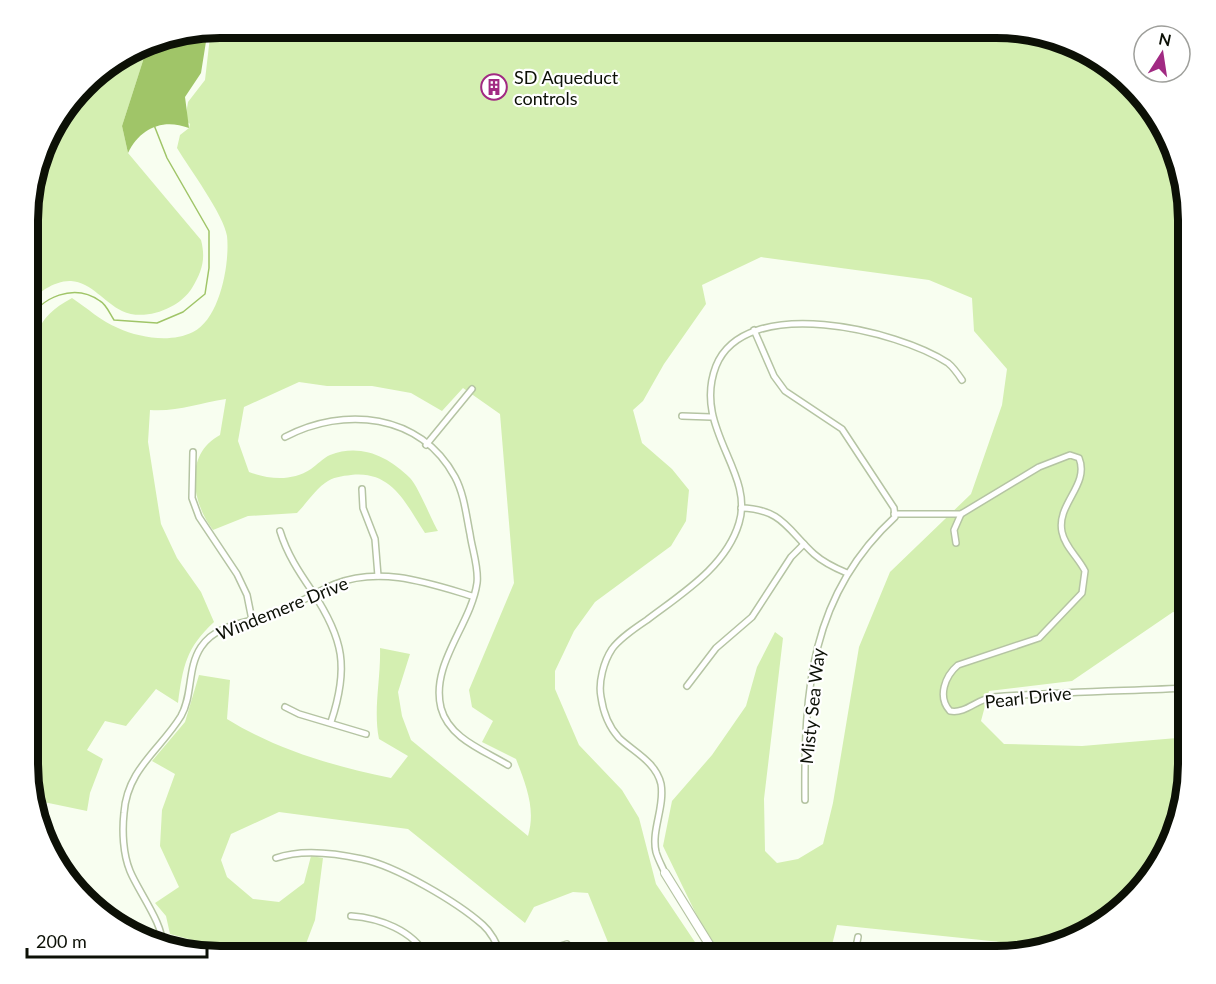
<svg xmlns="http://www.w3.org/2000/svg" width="1216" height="984" viewBox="0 0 1216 984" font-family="Lato,sans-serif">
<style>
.green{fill:#d4efb1}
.water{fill:#a0c568}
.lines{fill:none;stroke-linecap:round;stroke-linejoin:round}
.stream{stroke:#a0c568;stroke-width:1.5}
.street-casing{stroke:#b5c4a3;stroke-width:8}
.secondary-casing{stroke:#b5c4a3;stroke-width:10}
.street{stroke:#fff;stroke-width:5}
.secondary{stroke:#fff;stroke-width:8}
.labels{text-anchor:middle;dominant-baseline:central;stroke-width:4.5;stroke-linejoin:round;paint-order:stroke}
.poi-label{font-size:18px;fill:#0c1006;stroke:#fff;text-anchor:start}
.street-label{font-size:18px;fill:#0c1006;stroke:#fff}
.rim{fill:none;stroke:#0c1006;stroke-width:8}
</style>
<rect width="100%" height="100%" fill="#f8fef0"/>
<!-- green -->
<g class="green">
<path d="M 219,27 L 1009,27 L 1071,42 L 1132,83 L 1174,145 L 1189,219 L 1189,616 L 1173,612 L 1072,681 L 989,691 L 981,721 L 1004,744 L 1082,746 L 1189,737 L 1189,778 L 1169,849 L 1133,900 L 1071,942 L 1027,951 L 1010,943 L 837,925 L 829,957 L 727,957 L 717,948 L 697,916 L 663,846 L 672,801 L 712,755 L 746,706 L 757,667 L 775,632 L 783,638 L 764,799 L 765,851 L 777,863 L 798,859 L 823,844 L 833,803 L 859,647 L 890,572 L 971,494 L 1002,405 L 1007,369 L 974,331 L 972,298 L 929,280 L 761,257 L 702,285 L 706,304 L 664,364 L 643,401 L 633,410 L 642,443 L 672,469 L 689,490 L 686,521 L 671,546 L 595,602 L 574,631 L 555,671 L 555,689 L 579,745 L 622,790 L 639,818 L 656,884 L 705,957 L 614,957 L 588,893 L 573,892 L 534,907 L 525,923 L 408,829 L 279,812 L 231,834 L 221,860 L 227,877 L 253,899 L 279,902 L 304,883 L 311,856 L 323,858 L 315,920 L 301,957 L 218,957 L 196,941 L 170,934 L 166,916 L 155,903 L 179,887 L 160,846 L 162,810 L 175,774 L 152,761 L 185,722 L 199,675 L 230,680 L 227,719 C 277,750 333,766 391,778 L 408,756 L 379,739 C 373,710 381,678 380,648 L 410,654 L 398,692 L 402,716 L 411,740 L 528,836 C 536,809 526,785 516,759 L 482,742 L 493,721 L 472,707 L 469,690 L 514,583 L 500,414 L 463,388 L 442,411 L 411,393 L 372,386 L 327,386 L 299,382 L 244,407 L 238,441 L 249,472 C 269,479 291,482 311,469 C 317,465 323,458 330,455 C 360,443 388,456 410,478 C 418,486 431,519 438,531 L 425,533 C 406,504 392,470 351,475 C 342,476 333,477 325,483 C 314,491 306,504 297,513 L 248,516 L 213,530 C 192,503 183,455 220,435 L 226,399 C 199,403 177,412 150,410 L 148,442 L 161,524 L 177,558 L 201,592 L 214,622 C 186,648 183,666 178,703 L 156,689 L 126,726 L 105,721 L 87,750 L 103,759 L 90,793 L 87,811 L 34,800 L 27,778 L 28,378 C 35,338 33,319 72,298 C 86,307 102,322 118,328 C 140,338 171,343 193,332 C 220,319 230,263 227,236 C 224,215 189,168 177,148 L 180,135 L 189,128 L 190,124 L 185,120 L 188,102 L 205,80 L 211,28 Z"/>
<path d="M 149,42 L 122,126 L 128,153 L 201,240 C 206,259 202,271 192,288 C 180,308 145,322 122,311 C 105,303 91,282 71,281 C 56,280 35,293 28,306 L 29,194 L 53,123 L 93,74 Z"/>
</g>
<!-- water -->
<path class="water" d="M 208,29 L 201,73 L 185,97 L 189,128 C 163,118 140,128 128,153 L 122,126 L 149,42 L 157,37 Z"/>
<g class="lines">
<!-- stream -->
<path class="stream" d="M 28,323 C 40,296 75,283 100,301 C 106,304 110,314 114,320 L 157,323 L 183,312 L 205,294 L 209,268 L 209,231 L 167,158 L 154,125"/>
<!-- street casing -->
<g class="street-casing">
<g id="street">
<path d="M 754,330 L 774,376 L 785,391 L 842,429 L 894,508 L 895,517 C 810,595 804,691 805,800"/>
<polyline points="682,416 711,417"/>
<path d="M 285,437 C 344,406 420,413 455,477 C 464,494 466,514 470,534 C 472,549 479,568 477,583 C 471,625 430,664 441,708 C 449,738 483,750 508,765"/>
<polyline points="426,445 472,389"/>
<polyline points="193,452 192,498 199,517 237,574 247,595 252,620"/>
<polyline points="362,489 363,508 375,539 378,576"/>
<path d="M 741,508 C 782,509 787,529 814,554 C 824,563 835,568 847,573"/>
<path d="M 894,514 L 961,514 L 1039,467 L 1070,455 L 1079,458 C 1090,485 1056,504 1062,532 C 1065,547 1078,557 1085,571 L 1082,593 L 1039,638 L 958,665 C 945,676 937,697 950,711 C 966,714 977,699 993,697 C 1058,692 1123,691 1189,688"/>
<path d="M 280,531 C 287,554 299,572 312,591 C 344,639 349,668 331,722"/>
<polyline points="956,543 954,530 961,514"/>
<polyline points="687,686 716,648 752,617 791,557 804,544"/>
<polyline points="285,707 299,714 366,734"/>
<path d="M 276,858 C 301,849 335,853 362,859 C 396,866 457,902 483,925 C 492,933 498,946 502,957"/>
<path d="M 665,873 C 662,866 658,859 656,852 C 651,830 665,807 661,784 C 656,762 634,752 619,738 C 609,727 603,711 601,697 C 598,682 604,661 612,649 C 620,638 635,628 647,620 C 681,594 726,567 739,523 C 755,472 692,428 716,366 C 745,293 898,330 948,363 C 953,367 958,374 962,380"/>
<path d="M 351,916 C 379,918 413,930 427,957"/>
<path d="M 162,946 C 165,926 138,891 130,871 C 123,854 122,831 124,813 C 127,769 161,749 181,716 C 193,695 187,668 201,647 C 217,623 248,623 273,614 C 295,606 314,593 335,584 C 381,566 428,583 472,596"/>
<polyline points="855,953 873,957"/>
<polyline points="525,957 567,944 575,957"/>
<polyline points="854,957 858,937"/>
<polyline points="999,957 1000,947"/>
</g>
</g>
<!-- secondary casing -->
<g class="secondary-casing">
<g id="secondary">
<polyline points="665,873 717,957"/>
<polyline points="163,943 198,949 206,956"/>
</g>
</g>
<!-- street -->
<use href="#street" class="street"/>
<!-- secondary -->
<use href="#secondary" class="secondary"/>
</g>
<!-- icons -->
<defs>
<g id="building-ring" transform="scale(1.35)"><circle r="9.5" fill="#fff" stroke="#a12a83" stroke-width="1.5"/><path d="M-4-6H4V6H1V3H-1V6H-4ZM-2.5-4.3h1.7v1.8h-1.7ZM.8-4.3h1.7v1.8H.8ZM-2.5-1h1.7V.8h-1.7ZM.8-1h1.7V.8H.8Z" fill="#a12a83"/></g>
</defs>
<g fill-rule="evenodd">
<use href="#building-ring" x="494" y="87"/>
</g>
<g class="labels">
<!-- poi labels -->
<g class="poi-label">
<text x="514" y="77">SD Aqueduct<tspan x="514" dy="21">controls</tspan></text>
</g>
<!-- street labels -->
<g class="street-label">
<text transform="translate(282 608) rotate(-22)">Windemere Drive</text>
<text transform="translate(1028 697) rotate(-6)">Pearl Drive</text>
<text transform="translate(812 706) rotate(-84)">Misty Sea Way</text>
</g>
</g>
<!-- crop -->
<path d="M0 0H1216V984H0ZM220 38H996A182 182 0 0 1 1178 220V764A182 182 0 0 1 996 946H220A182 182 0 0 1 38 764V220A182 182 0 0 1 220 38Z" fill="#fff" fill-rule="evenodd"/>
<path class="rim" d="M220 38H996A182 182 0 0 1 1178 220V764A182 182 0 0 1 996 946H220A182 182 0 0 1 38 764V220A182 182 0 0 1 220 38Z"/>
<!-- north arrow -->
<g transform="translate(1162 54) rotate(12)"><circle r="28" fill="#ffffff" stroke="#9e9f9b" stroke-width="1.5"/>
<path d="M0-4.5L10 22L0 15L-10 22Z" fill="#a12a83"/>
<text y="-9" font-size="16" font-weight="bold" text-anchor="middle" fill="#0c1006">N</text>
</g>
<!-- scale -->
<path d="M27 948v9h180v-9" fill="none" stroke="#0c1006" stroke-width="3"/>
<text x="36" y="948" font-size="18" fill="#0c1006" stroke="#ffffff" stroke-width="4.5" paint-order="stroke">200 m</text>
</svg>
